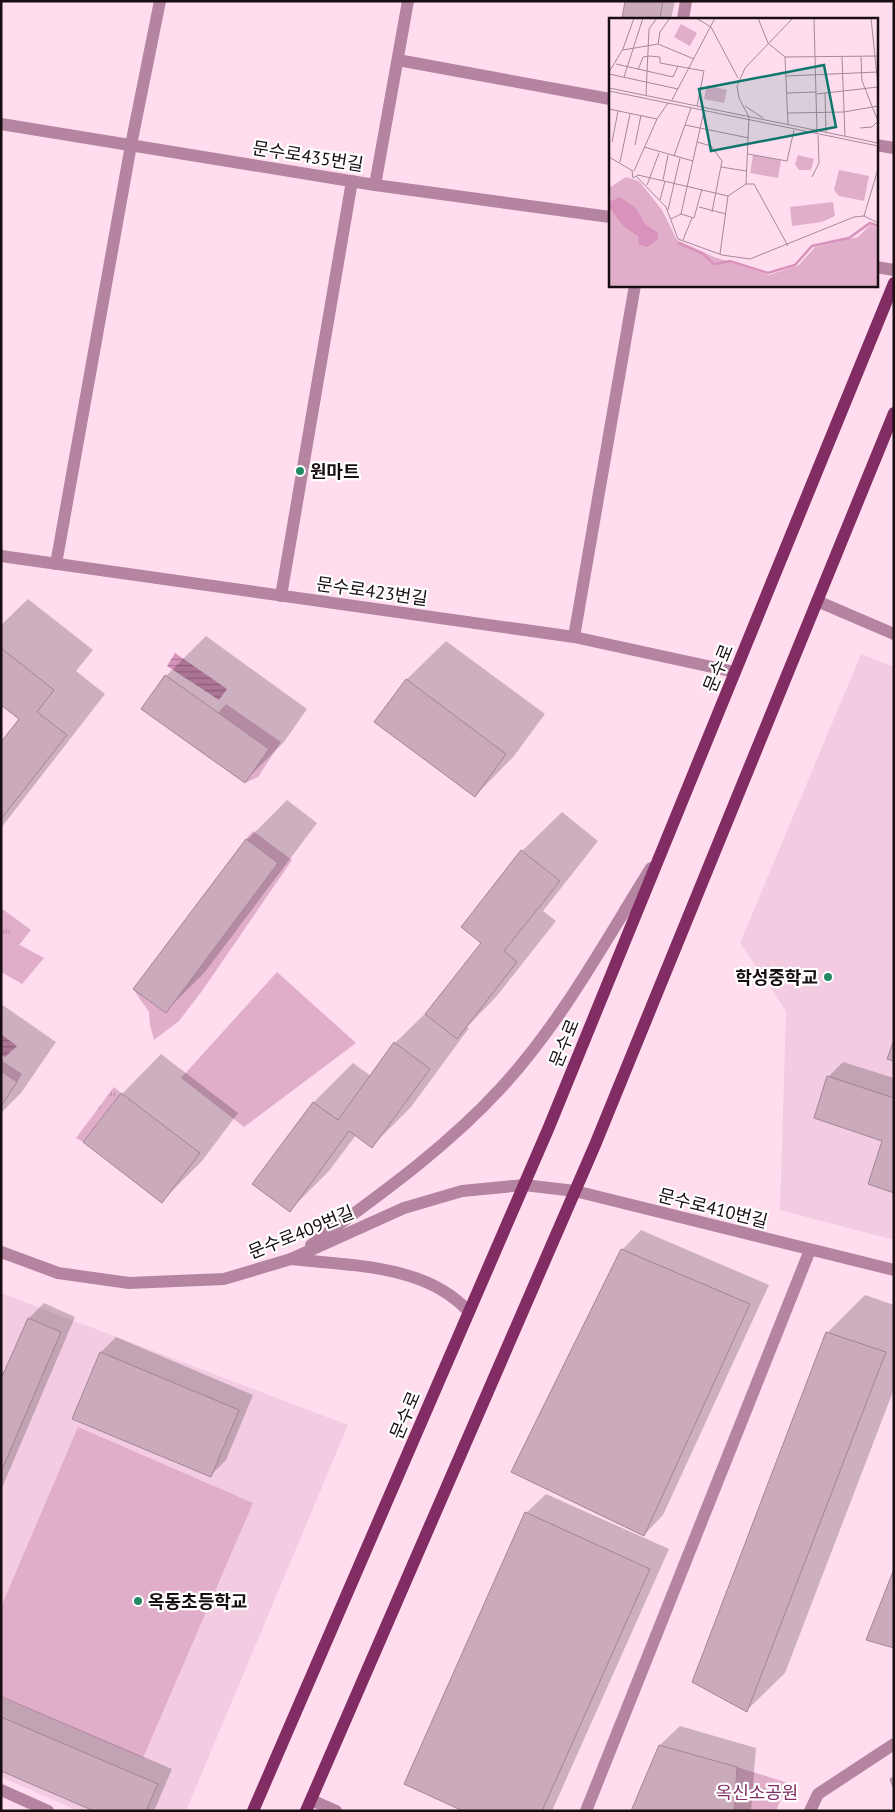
<svg xmlns="http://www.w3.org/2000/svg" width="895" height="1812" viewBox="0 0 895 1812" font-family="'PT Sans','Noto Sans KR',sans-serif">
<style>
.built{fill:#f3cce1}
.grass{fill:url(#grass-tufts)}
.green{fill:#e1aeca}
.water{fill:url(#water-rules)}
.shadow{fill:#0003}
.building{fill:#caaabb;stroke:#a38495}
.lines{fill:none;stroke-linecap:round;stroke-linejoin:round}
.minor{stroke:#b584a0;stroke-width:12}
.major{stroke:#822c64;stroke-width:12}
.poi-dot{fill:#248a65;stroke:#fff;stroke-width:2}
.labels{text-anchor:middle;dominant-baseline:central;stroke-width:4.5;stroke-linejoin:round;paint-order:stroke}
.street-label{font-size:18px;fill:#180d13;stroke:#fff}
.poi-label{font-size:18px;font-weight:bold;fill:#180d13;stroke:#fff;text-anchor:start}
.park-label{font-size:18px;fill:#812f64;stroke:#fff}
.inset-river{fill:none;stroke:#d892bb;stroke-width:2.5}
.inset-road{fill:none;stroke:#a38a97;stroke-width:1}
.view{fill:#0f766e;fill-opacity:0.15;stroke:#0f766e;stroke-width:2.5}
.inset-edge{fill:none;stroke:#180d13;stroke-width:2.5}
</style>
<defs>
<pattern id="grass-tufts" width="24" height="20" patternUnits="userSpaceOnUse" patternTransform="scale(1.25)"><rect width="24" height="20" fill="#e1aeca"/><path d="M3 7l-1-3M5 7V3M7 7l1-3M15 17l-1-3M17 17v-4M19 17l1-3" fill="none" stroke="#c094ad"/></pattern>
<pattern id="water-rules" width="6" height="5" patternUnits="userSpaceOnUse" patternTransform="scale(1.25)"><rect width="6" height="5" fill="#d892bb"/><path d="M0 2.5h6" fill="none" stroke="#ae7697"/></pattern>
</defs>
<rect width="100%" height="100%" fill="#ffddef"/>
<!-- built -->
<g class="built">
<polygon points="861,654 894,667 894,1240 780,1210 786,1011 740,943"/>
<polygon points="1,1293 348,1425 186,1811 78,1811 1,1777"/>
</g>
<!-- grass -->
<g class="grass">
<polygon points="1,908 31,930 19,945 1,936"/>
<polygon points="1,1060 22,1074 17,1082 1,1071"/>
<polygon points="114,1087 121,1093 83,1142 76,1138"/>
</g>
<!-- green -->
<g class="green">
<polygon points="226,704 281,742 258,777 245,783 269,749 218,713"/>
<polygon points="253,831 292,860 202,991 179,1021 154,1040 150,1025 149,1012 133,989 166,1013 278,863 246,839"/>
<polygon points="1,935 44,958 22,984 1,972"/>
<polygon points="277,972 356,1043 244,1127 181,1078"/>
<polygon points="78,1427 253,1503 143,1758 1,1697 1,1607"/>
<polygon points="737,1767 788,1783 776,1811 734,1811"/>
</g>
<!-- water -->
<g class="water">
<polygon points="175,653 227,689 219,700 167,666"/>
<polygon points="1,1034 17,1046 5,1057 1,1055"/>
</g>
<!-- shadow -->
<g class="shadow">
<polygon points="626,1 675,1 671,19 623,19"/>
<polygon points="28,599 93,650 76,671 105,694 1,828 1,744 21,719 1,704 1,625"/>
<polygon points="206,636 307,709 284,742 245,781 166,676"/>
<polygon points="446,641 545,714 514,756 475,796 406,680"/>
<polygon points="287,800 317,823 205,972 166,1011 247,840"/>
<polygon points="562,812 598,841 543,911 556,921 496,997 467,1027 469,1028 411,1107 372,1146 356,1135 329,1171 290,1210 254,1184 314,1102 353,1063 371,1076 395,1043 435,1004 483,943 522,851"/>
<polygon points="1,1004 56,1042 21,1093 1,1113"/>
<polygon points="161,1054 238,1113 202,1161 162,1201 122,1094"/>
<polygon points="843,1062 894,1078 894,1191 884,1140 828,1077"/>
<polygon points="641,1230 769,1285 663,1515 644,1535 622,1250"/>
<polygon points="865,1295 894,1305 894,1389 785,1673 747,1710 827,1333"/>
<polygon points="44,1303 75,1317 1,1490 1,1371 5,1373 29,1318"/>
<polygon points="116,1337 253,1395 226,1460 211,1475 101,1352"/>
<polygon points="546,1494 669,1549 552,1811 466,1811 526,1513"/>
<polygon points="1,1696 172,1769 154,1811 97,1811 1,1769"/>
<polygon points="680,1726 756,1748 751,1811 632,1811 660,1745"/>
</g>
<!-- building -->
<g class="building">
<polygon points="625,1 663,1 660,19 622,19"/>
<polygon points="1,648 54,690 37,712 67,735 1,819 1,742 19,719 1,705"/>
<polygon points="165,675 269,749 245,783 141,709"/>
<polygon points="406,679 506,754 475,797 374,722"/>
<polygon points="246,839 278,863 166,1013 133,989"/>
<polygon points="521,850 560,881 504,951 517,962 457,1039 425,1014 481,943 461,927"/>
<polygon points="894,1040 894,1061 887,1059"/>
<polygon points="394,1042 430,1069 372,1148 349,1131 290,1212 252,1184 313,1102 338,1120"/>
<polygon points="1,1071 17,1082 1,1106"/>
<polygon points="827,1076 894,1098 894,1193 868,1184 882,1141 814,1118"/>
<polygon points="121,1093 200,1153 162,1203 83,1142"/>
<polygon points="621,1249 750,1304 644,1536 511,1472"/>
<polygon points="28,1318 61,1332 1,1472 1,1379"/>
<polygon points="826,1332 886,1352 747,1712 692,1682"/>
<polygon points="100,1352 239,1410 211,1477 72,1419"/>
<polygon points="525,1512 650,1569 542,1811 463,1811 404,1784"/>
<polygon points="894,1569 894,1648 866,1640"/>
<polygon points="1,1717 158,1784 146,1811 94,1811 1,1771"/>
<polygon points="659,1745 737,1767 734,1811 631,1811"/>
<polygon points="894,1777 894,1789 890,1779"/>
</g>
<g class="lines">
<!-- minor -->
<g class="minor">
<polyline points="683,19 686,1"/>
<polyline points="398,60 610,99"/>
<polyline points="1,124 375,185 610,217"/>
<polyline points="876,145 894,148"/>
<polyline points="375,185 408,1"/>
<polyline points="876,267 894,270"/>
<polyline points="1,556 574,637 735,672"/>
<polyline points="56,564 131,145 160,1"/>
<polyline points="281,596 352,181"/>
<polyline points="817,601 894,634"/>
<polyline points="574,637 635,285"/>
<path d="M 311,1245 C 378,1196 445,1149 501,1088 C 561,1023 604,943 651,868"/>
<polyline points="1,1252 58,1273 129,1283 224,1279 291,1259 404,1208 462,1191 524,1185 575,1191 894,1270"/>
<path d="M 291,1259 C 351,1266 426,1264 469,1312"/>
<polyline points="1,1790 48,1811"/>
<polyline points="311,1800 336,1811"/>
<polyline points="586,1811 810,1250"/>
<polyline points="810,1811 818,1794 894,1744"/>
</g>
<!-- major -->
<g class="major">
<polyline points="253,1811 549,1127 894,283"/>
<polyline points="306,1811 595,1145 894,413"/>
</g>
</g>
<!-- markers -->
<g class="poi-dot">
<circle cx="300" cy="471" r="5"/>
<circle cx="828" cy="977" r="5"/>
<circle cx="138" cy="1601" r="5"/>
</g>
<g class="labels">
<!-- street labels -->
<g class="street-label">
<text transform="translate(308 156) rotate(9)">문수로435번길</text>
<text transform="translate(372 591) rotate(8)">문수로423번길</text>
<text transform="translate(718 668) rotate(-68)">문수로</text>
<text transform="translate(564 1043) rotate(-68)">문수로</text>
<text transform="translate(713 1208) rotate(14)">문수로410번길</text>
<text transform="translate(301 1232) rotate(-22)">문수로409번길</text>
<text transform="translate(405 1415) rotate(-67)">문수로</text>
</g>
<!-- poi labels -->
<g class="poi-label">
<text x="310" y="471">원마트</text>
<text x="818" y="977" text-anchor="end">학성중학교</text>
<text x="148" y="1601">옥동초등학교</text>
</g>
<!-- park labels -->
<g class="park-label">
<text x="757" y="1792">옥신소공원</text>
</g>
</g>
<!-- overview -->
<g transform="translate(609 18)">
<rect width="269" height="269" fill="#ffddef"/>
<path d="M 269,239 L 269,268 L 210,268 Z" fill="#e1aeca"/>
<path d="M 72,6 L 88,15 L 81,28 L 65,19 ZM 98,67 L 118,72 L 115,85 L 95,81 ZM 144,137 L 172,142 L 169,160 L 141,155 ZM 189,137 L 205,141 L 202,152 L 190,152 L 186,146 ZM 230,152 L 260,158 L 255,183 L 230,178 L 225,172 ZM 17,159 L 30,163 L 53,192 L 68,222 L 105,239 L 160,257 L 190,247 L 206,229 L 249,219 L 261,207 L 269,210 L 269,255 L 244,268 L 0,268 L 0,170 ZM 224,184 L 226,198 L 213,204 L 183,208 L 181,189 Z" fill="#e1aeca"/>
<path d="M 11,179 L 27,190 L 36,206 L 49,215 L 49,221 L 38,229 L 30,226 L 29,218 L 15,209 L 0,189 L 0,184 Z" fill="#d892bb"/>
<path class="inset-river" d="M 69,225 L 93,235 L 105,246 L 121,243 L 159,255 L 186,247 L 203,228 L 240,220 L 261,205 L 269,208"/>
<path class="inset-road" d="M 87,0 L 102,9 L 129,60M 149,0 L 159,25 L 176,39 L 269,38M 205,0 L 208,115M 262,0 L 269,68M 49,26 L 51,14 L 61,0M 14,32 L 49,26 L 85,41M 176,39 L 179,107M 233,39 L 236,118M 7,46 L 64,59 L 69,48M 29,52 L 34,39 L 40,38 L 51,39 L 51,45 L 95,53 L 88,88M 0,54 L 14,31 L 25,0M 0,56 L 69,71M 177,58 L 269,54M 15,59 L 34,0M 0,70 L 269,125M 0,73 L 269,128M 178,75 L 207,74M 216,75 L 217,115M 208,76 L 269,69M 37,77 L 40,11 L 48,0M 63,82 L 106,0M 136,88 L 154,100M 0,91 L 48,101M 179,95 L 235,94 L 269,88M 76,107 L 140,120M 251,110 L 263,109 L 269,103 L 253,63 L 252,39M 3,124 L 9,93M 88,124 L 102,128 L 113,143 L 103,194M 26,127 L 32,97M 35,129 L 84,143M 139,136 L 178,143 L 185,112M 65,138 L 82,90M 0,139 L 24,153M 11,144 L 21,96M 112,149 L 137,153M 23,153 L 24,160 L 29,157 L 119,178 L 137,166M 25,153 L 48,101 L 59,85M 27,158 L 57,189 L 69,221 L 113,237 L 141,241 L 245,199 L 255,198 L 269,205M 203,159 L 210,145 L 209,117M 54,162 L 59,137M 38,167 L 50,135M 51,182 L 56,163M 90,189 L 117,196M 59,192 L 71,140M 72,196 L 95,93M 255,198 L 269,151M 62,201 L 72,196 L 85,200 L 93,171M 74,222 L 83,200M 179,228 L 145,166 L 137,166 L 140,99 L 130,80 L 128,68 L 136,50 L 184,0M 111,236 L 119,178"/>
<path class="view" d="M 215,47 L 227,109 L 102,133 L 90,71 Z"/>
<rect width="269" height="269" class="inset-edge"/>
</g>
<!-- border -->
<rect width="895" height="1812" fill="none" stroke="#180d13" stroke-width="5"/>
</svg>
